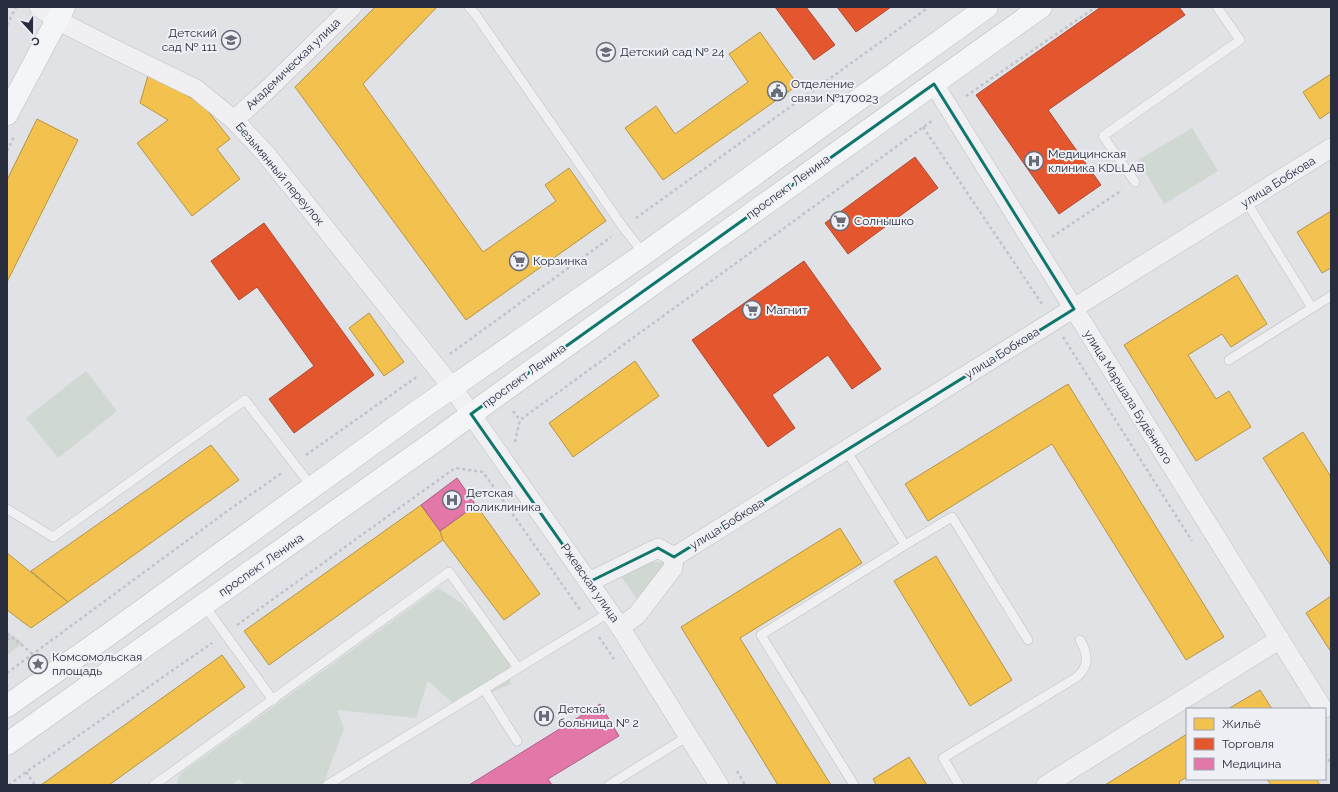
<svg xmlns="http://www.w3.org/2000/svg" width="1338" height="792" viewBox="0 0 1338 792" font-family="Raleway,sans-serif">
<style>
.green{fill:#d0d9d1}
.homes{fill:#f2c14e;stroke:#b59549}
.shops{fill:#e4572e;stroke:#ac4a33}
.health{fill:#e377a8;stroke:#ab6188}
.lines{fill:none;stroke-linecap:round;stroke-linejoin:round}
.service-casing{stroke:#bfc0c4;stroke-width:10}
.minor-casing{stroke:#bfc0c4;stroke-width:20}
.primary-casing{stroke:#bdbfc3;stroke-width:23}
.path{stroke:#c2c3c9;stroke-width:2.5;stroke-dasharray:3 3;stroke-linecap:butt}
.service{stroke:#f0f0f2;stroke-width:9}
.minor{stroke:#f0f0f2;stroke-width:19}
.primary{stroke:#f4f5f6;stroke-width:22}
.marked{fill:none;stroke:#0f766e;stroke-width:3;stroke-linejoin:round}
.labels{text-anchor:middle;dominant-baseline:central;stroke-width:4;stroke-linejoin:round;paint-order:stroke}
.poi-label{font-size:12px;fill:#282d3e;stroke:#eef0f5;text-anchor:start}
.street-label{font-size:12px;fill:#282d3e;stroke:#eef0f5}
</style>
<rect width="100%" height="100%" fill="#e0e2e6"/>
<!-- green -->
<g class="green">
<polygon points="1192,128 1218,171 1164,204 1138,160"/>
<polygon points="86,371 117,411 58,458 26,418"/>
<polygon points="649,562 664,562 659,576 636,598 618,572"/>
<polygon points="438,588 462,603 493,637 509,662 511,684 457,707 428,681 416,718 337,710 344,728 323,785 247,785 238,779 233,785 176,785 180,774"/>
<polygon points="7,632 23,643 7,655"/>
</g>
<!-- homes -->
<g class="homes">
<polygon points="375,7 437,7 363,84 483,252 556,201 545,185 569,168 606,221 466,320 295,87"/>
<polygon points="760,32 798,85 663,180 625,128 656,106 675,134 748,82 729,54"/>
<polygon points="149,72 204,106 230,139 217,149 240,179 192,216 137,143 168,120 140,103"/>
<polygon points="1331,74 1331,111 1320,119 1303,92"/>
<polygon points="37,119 78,140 7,282 7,180"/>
<polygon points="1331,211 1331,268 1322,273 1297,232"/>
<polygon points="1237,275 1267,324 1231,347 1222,334 1188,355 1216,399 1229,391 1251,427 1196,461 1124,345"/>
<polygon points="369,313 404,362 384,376 349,328"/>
<polygon points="635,361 659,396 573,457 549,423"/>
<polygon points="1068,384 1224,637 1186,660 1052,444 928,521 905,484"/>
<polygon points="1303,432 1331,477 1331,566 1263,458"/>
<polygon points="211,445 239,480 68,602 31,571"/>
<polygon points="421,505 440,531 443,540 269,665 244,631"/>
<polygon points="476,505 540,594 504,620 443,540 440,531"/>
<polygon points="840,528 862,563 740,638 831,785 778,785 681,627"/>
<polygon points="7,553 68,602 31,628 7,610"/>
<polygon points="936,556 1012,680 970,706 894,581"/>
<polygon points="1331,596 1331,652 1306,613"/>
<polygon points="222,655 245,687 109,785 41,785"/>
<polygon points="1260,690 1272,709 1228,709"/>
<polygon points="1187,734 1187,777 1180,781 1179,785 1105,785"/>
<polygon points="909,757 927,785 876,785 873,779"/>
<polygon points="1267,779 1316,779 1320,785 1271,785"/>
</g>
<!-- shops -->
<g class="shops">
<polygon points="775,7 806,7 835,45 814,60"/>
<polygon points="837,7 891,7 856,32"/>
<polygon points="1101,7 1179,7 1185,15 1048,110 1101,185 1059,214 976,95"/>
<polygon points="915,157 938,188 848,254 825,223"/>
<polygon points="264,223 374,375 294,433 269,399 314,366 257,287 239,300 211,261"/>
<polygon points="804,261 881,369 852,389 828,355 772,395 795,428 768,447 692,340"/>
</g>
<!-- health -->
<g class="health">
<polygon points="457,478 476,505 440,531 421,505"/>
<polygon points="600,704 619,736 548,779 552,785 469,785"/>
</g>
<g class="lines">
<!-- service casing -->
<g class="service-casing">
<g id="service">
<polyline points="469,7 476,15 623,227 644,254"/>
<polyline points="1135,182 1103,136 1240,40 1217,7"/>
<polyline points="1246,201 1312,308"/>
<polyline points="1229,360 1331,296"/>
<polyline points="846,450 905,545 952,517 1028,640"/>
<polyline points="7,509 53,537 245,400 312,487"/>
<polyline points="204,605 273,700"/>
<polyline points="484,689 517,741"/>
<polyline points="154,785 449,572 518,668"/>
<polyline points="327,785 610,612"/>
<polyline points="609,785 688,736"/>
<polyline points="854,785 761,635 905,545"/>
<path d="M 959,785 L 943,758 L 1077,677 C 1090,665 1088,654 1080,640"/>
</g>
</g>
<!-- minor casing -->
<g class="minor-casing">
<g id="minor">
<polyline points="39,7 57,20 110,47 196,89 234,120 265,153 452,387 620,627 719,785"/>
<polyline points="934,84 1323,709"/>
<polyline points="234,120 265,92 352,7"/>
<polyline points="674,557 1331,148"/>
<polyline points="589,582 658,548 674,557"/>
<polyline points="620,627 637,615 673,568 674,557"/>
<polyline points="1046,785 1280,639"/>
</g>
</g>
<!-- primary casing -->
<g class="primary-casing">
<g id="primary">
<polyline points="7,114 64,7"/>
<polyline points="7,706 108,635 415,413 644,254 987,7"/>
<polyline points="7,744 435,441 499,394 1041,7"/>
</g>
</g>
<!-- path -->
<g class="path">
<polyline points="7,25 16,7"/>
<polyline points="966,96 1096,7"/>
<polyline points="923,127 1042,304"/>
<polyline points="7,151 15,135"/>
<polyline points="636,218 929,7"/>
<polyline points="1052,237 1122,190"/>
<polyline points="1063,337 1192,541"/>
<polyline points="450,354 611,237"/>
<polyline points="513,411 520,420"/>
<polyline points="515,442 520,420 933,120"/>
<polyline points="306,455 418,376"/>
<polyline points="237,625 455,468 483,472 581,611"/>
<polyline points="7,633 34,655"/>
<polyline points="599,637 614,659"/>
<polyline points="7,639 14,639"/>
<polyline points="7,673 226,512 283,472"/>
<polyline points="1325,754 1331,764"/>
<polyline points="737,771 745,785"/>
<polyline points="26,772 35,785"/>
<polyline points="9,785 26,772 212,643"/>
</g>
<!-- service -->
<use href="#service" class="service"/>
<!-- minor -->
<use href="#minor" class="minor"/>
<!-- primary -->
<use href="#primary" class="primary"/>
</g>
<!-- marked area -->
<path class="marked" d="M 934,84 L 1074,309 L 674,557 L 658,548 L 589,582 L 471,414 Z"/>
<!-- icons -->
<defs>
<g id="school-ring" transform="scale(1)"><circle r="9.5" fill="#eef0f5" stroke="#686c79" stroke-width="1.5"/><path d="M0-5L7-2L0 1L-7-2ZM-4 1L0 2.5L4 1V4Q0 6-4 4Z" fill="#686c79"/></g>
<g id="civic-ring" transform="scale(1)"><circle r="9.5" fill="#eef0f5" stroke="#686c79" stroke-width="1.5"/><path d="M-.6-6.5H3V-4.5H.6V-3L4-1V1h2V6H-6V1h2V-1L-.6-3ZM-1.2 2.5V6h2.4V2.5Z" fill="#686c79"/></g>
<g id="hospital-ring" transform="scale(1)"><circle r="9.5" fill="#eef0f5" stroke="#686c79" stroke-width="1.5"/><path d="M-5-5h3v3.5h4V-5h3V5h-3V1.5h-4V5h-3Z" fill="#686c79"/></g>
<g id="supermarket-ring" transform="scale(1)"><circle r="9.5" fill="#eef0f5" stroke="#686c79" stroke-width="1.5"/><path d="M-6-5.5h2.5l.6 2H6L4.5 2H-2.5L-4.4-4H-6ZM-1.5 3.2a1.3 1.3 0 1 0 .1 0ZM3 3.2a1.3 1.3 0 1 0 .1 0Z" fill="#686c79"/></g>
<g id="sight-ring" transform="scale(1)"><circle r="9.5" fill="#eef0f5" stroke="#686c79" stroke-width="1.5"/><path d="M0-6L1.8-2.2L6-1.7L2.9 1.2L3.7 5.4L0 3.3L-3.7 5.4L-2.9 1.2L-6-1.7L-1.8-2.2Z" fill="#686c79"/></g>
</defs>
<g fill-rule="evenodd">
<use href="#school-ring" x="231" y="40"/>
<use href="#school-ring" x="606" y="52"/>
<use href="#civic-ring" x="777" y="91"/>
<use href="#hospital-ring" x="1034" y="161"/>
<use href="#supermarket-ring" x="840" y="221"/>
<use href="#supermarket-ring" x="519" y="261"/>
<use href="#supermarket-ring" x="752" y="310"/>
<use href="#hospital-ring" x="452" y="500"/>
<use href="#sight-ring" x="38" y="664"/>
<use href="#hospital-ring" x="544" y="716"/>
</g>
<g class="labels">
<!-- poi labels -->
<g class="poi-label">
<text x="217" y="33" text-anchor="end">Детский<tspan x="217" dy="14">сад № 111</tspan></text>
<text x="620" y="52">Детский сад № 24</text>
<text x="791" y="84">Отделение<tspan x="791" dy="14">связи №170023</tspan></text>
<text x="1048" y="154">Медицинская<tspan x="1048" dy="14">клиника KDLLAB</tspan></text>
<text x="854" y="221">Солнышко</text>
<text x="533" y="261">Корзинка</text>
<text x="766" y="310">Магнит</text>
<text x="466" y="493">Детская<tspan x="466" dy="14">поликлиника</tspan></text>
<text x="52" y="657">Комсомольская<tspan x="52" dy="14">площадь</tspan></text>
<text x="558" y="709">Детская<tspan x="558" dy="14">больница № 2</tspan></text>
</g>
<!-- street labels -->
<g class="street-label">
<text transform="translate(293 64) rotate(-44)">Академическая улица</text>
<text transform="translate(280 174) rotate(50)">Безымянный переулок</text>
<text transform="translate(1278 182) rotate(-32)">улица Бобкова</text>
<text transform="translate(788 187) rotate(-36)">проспект Ленина</text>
<text transform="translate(1002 353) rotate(-32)">улица Бобкова</text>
<text transform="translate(524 376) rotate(-36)">проспект Ленина</text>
<text transform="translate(1128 397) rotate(58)">улица Маршала Будённого</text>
<text transform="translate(727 524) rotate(-32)">улица Бобкова</text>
<text transform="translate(261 565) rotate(-35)">проспект Ленина</text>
<text transform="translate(590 583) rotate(55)">Ржевская улица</text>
</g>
</g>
<!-- border -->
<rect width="1338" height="792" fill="none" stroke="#282d3e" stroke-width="16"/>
<!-- legend -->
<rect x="1186" y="708" width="140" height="72" fill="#eef0f5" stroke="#9fa2ac"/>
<rect x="1194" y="718" width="20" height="12" fill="#f2c14e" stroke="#9fa2ac"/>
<text x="1222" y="728" font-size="12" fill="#282d3e">Жильё</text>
<rect x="1194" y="738" width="20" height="12" fill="#e4572e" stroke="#9fa2ac"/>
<text x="1222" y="748" font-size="12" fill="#282d3e">Торговля</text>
<rect x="1194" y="758" width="20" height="12" fill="#e377a8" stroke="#9fa2ac"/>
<text x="1222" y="768" font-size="12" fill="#282d3e">Медицина</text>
<!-- north arrow -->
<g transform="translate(32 32) rotate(159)" stroke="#eef0f5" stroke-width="3" paint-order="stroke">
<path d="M0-3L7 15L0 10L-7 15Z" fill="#282d3e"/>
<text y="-6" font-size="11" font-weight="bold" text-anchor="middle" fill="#282d3e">С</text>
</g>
</svg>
